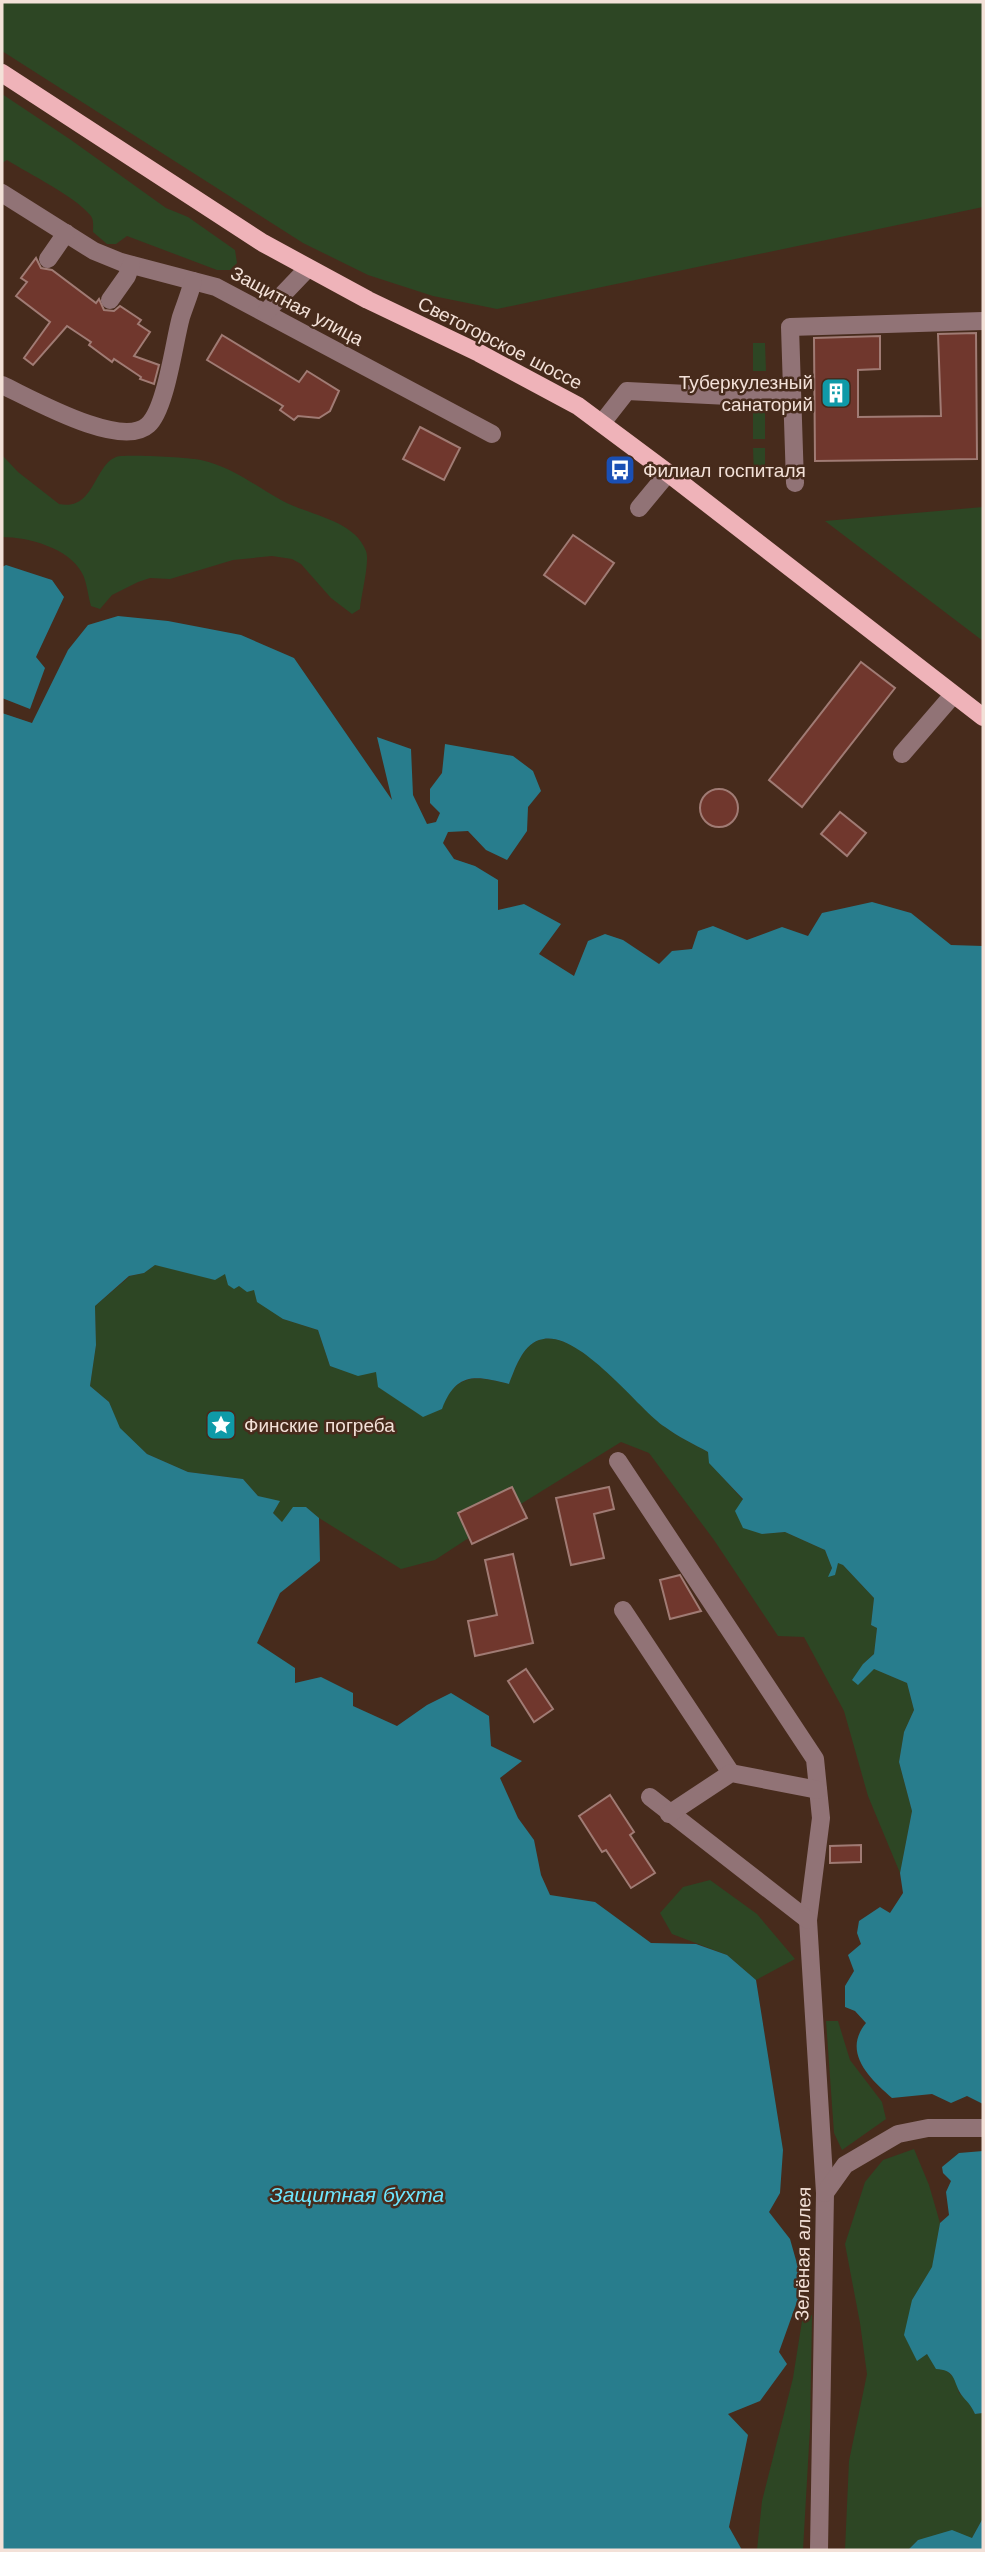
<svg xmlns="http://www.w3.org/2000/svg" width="985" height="2552" viewBox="0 0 985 2552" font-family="'Work Sans',sans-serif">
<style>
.green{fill:#2d4624}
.water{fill:#287d8d}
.building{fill:#70372d;stroke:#a07b74;stroke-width:2}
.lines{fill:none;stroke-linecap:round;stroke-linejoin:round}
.minor{stroke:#917376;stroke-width:18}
.major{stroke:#efb3b9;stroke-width:18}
.labels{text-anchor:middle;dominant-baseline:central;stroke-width:5;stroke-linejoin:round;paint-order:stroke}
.street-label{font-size:19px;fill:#f3e1d8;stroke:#472b1c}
.poi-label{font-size:19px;fill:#f3e1d8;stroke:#472b1c;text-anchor:start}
.water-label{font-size:21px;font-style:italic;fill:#6de6fe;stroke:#472b1c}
</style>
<rect width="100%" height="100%" fill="#472b1c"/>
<!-- green -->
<g class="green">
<polygon points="2,2 983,2 983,207 497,309 433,296 368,275 303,243 2,51"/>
<path d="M 2,94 L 71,140 L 166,208 L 188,217 L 235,250 L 237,263 L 230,270 L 217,270 L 127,236 L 116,244 L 107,244 L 93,232 C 93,226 94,221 91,216 C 75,196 29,174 7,160 L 2,163 Z"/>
<polygon points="765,343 766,371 753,371 753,343"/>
<polygon points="753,411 765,412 765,439 753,439"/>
<polygon points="765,448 765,476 754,476 753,448"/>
<path d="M 2,455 L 18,472 L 59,504 C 97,512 94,458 121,456 C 140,455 183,457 201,460 C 232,467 254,485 281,500 C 307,515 354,519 366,551 C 370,561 361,596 360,609 L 352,614 L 331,598 L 301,564 L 292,559 L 272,556 L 233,560 L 170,579 L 150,578 L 138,582 L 112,595 L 100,609 L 91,606 C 88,596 87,582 82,573 C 69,548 28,537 2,537 Z"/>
<polygon points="983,507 983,641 825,521"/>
<path d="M 155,1265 L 225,1274 L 239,1286 L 254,1289 L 283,1319 L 318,1330 L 330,1366 L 377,1372 L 441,1409 C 456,1373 475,1375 509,1384 C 515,1369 522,1346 539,1340 C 578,1327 637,1407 665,1427 C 678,1437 694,1444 708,1452 L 710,1463 L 743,1500 L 762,1534 L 785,1532 L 825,1550 L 832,1568 L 829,1573 L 838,1562 L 843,1565 L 874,1598 L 871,1625 L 877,1628 L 874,1654 L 863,1664 L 907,1683 L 914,1710 L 904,1732 L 899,1762 L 912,1811 L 900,1873 L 868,1796 L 844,1711 L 804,1637 L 778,1636 L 714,1540 L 649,1453 L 621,1442 L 516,1507 L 435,1560 L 401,1569 L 319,1518 L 306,1507 L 283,1523 L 273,1513 L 279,1502 L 258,1496 L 243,1479 L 188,1472 L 147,1454 L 119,1428 L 109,1402 L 90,1386 L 96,1345 L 95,1306 L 130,1276 L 144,1273 Z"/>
<polygon points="710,1880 757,1914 795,1959 756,1980 727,1955 672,1934 660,1913 683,1887"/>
<polygon points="826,2021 838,2021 850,2060 882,2102 886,2119 842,2150 834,2133"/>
<polygon points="914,2149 929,2185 940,2223 932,2268 912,2300 917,2360 927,2354 956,2379 959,2393 969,2401 975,2414 983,2413 983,2518 972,2538 918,2540 908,2550 845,2550 849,2461 867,2374 860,2323 845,2244 865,2182 883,2160"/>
<polygon points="812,2315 810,2428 803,2550 757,2550 762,2501 793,2378 802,2321"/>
</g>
<!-- water -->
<g class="water">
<polygon points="6,565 52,580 64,597 36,657 45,668 30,709 2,698 2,567"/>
<path d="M 118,616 L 168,621 L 241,635 L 294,658 L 392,800 L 377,737 L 411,749 L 413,795 L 427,824 L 436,822 L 440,813 L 430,803 L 430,789 L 442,773 L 445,744 L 513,756 L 533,771 L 541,791 L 528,807 L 527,831 L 507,860 L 486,850 L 468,831 L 448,832 L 443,843 L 454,859 L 475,866 L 498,880 L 498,910 L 524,904 L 561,924 L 539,954 L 574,976 L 588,941 L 605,934 L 623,940 L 659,964 L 672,951 L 692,949 L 698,931 L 713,926 L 747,940 L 782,927 L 808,936 L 822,913 L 872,902 L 911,913 L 951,945 L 983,946 L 983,2104 L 967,2096 L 951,2103 L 932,2094 L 892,2098 C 869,2078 842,2052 866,2023 L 855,2011 L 845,2007 L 845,1986 L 854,1971 L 848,1955 L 861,1944 L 857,1933 L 859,1921 L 880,1907 L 890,1913 L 903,1893 L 900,1873 L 912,1811 L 899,1762 L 904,1732 L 914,1710 L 907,1683 L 874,1669 L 858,1685 L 852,1680 L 863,1664 L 874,1654 L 877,1628 L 871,1625 L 874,1598 L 843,1565 L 838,1563 L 835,1575 L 828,1577 L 832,1568 L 825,1550 L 785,1532 L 762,1534 L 743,1528 L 735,1511 L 743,1499 L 709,1463 L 708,1452 C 694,1444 678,1437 665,1427 C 637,1408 577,1326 539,1340 C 522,1346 515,1369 509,1384 C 475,1375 456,1372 442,1409 L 423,1417 L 378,1387 L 376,1372 L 358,1376 L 330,1366 L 318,1330 L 283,1319 L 257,1302 L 254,1290 L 247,1292 L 239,1286 L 234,1289 L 228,1285 L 225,1274 L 215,1280 L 155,1265 L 144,1273 L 129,1276 L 95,1306 L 96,1345 L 90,1386 L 109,1402 L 120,1428 L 147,1454 L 188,1472 L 243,1479 L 258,1496 L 280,1501 L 273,1513 L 282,1522 L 293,1507 L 306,1507 L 319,1518 L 320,1561 L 280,1593 L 257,1643 L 295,1668 L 295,1683 L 321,1677 L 353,1693 L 353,1706 L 397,1726 L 427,1705 L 451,1693 L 489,1716 L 491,1746 L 522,1761 L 500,1778 L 518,1818 L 534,1840 L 541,1875 L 550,1895 L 595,1902 L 651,1943 L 696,1944 L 727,1955 L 756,1980 L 783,2150 L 780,2193 L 769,2212 L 790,2239 L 803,2285 L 779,2352 L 787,2364 L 760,2401 L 728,2414 L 748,2435 L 729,2527 L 742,2550 L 2,2550 L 2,713 L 32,723 L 68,650 L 88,625 Z"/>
<path d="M 983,2151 L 983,2413 L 975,2414 C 970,2402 963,2399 959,2391 C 953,2378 954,2370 936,2369 L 927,2354 L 917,2361 L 904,2335 L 912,2300 L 932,2267 L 940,2223 L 949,2215 L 946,2192 L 951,2181 L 943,2173 L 942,2167 L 959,2153 Z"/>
<polygon points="983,2518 983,2550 908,2550 918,2540 952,2530 972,2538"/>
</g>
<!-- building -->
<g class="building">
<polygon points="36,258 41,268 52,270 96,303 99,299 104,310 114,311 120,306 141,320 138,324 150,332 134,356 159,365 154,384 140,379 141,377 114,359 112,362 89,345 91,342 67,326 33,365 24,358 50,322 16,296 27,282 21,278"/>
<polygon points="976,333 977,459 815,461 814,338 880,336 880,369 858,370 858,417 941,416 938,334"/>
<polygon points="222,335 299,382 307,371 339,391 330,411 319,418 298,416 294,420 280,410 283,406 207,360"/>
<polygon points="420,427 460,448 444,480 403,459"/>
<polygon points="573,535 614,563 585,604 544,575"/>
<polygon points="861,662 895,688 802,807 769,780"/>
<circle cx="719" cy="808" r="19"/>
<polygon points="840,812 866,833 847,856 821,834"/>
<polygon points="512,1487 527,1518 472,1544 458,1513"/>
<polygon points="609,1487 614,1509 594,1514 604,1558 571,1565 556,1498"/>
<polygon points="513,1554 533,1643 475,1656 468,1621 497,1615 485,1560"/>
<polygon points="680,1575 701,1611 670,1619 660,1580"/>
<polygon points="526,1669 553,1709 534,1722 508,1681"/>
<polygon points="610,1795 634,1832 630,1835 655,1873 631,1888 606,1850 602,1852 579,1816"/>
<polygon points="861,1845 861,1862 830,1863 830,1846"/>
</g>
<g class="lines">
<!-- minor -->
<g class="minor">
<polyline points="2,193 94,251 121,262 216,287 492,434"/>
<polyline points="48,259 66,233"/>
<polyline points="110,300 127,276 131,265"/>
<polyline points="266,312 308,268"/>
<path d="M 2,385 C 30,398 121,450 148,425 C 166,409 174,342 181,317 C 185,305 190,293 193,281"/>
<polyline points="602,423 627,391 792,399"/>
<polyline points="795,483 790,327 983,321"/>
<polyline points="639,508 668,473"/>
<polyline points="902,754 953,695"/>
<polyline points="618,1461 815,1759 821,1818 808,1920 825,2193 819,2550"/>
<polyline points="623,1610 731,1773"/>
<polyline points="650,1797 808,1920"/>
<polyline points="669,1814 731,1773 818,1790"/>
<polyline points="825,2193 845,2165 898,2134 928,2128 983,2128"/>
</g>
<!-- major -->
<polyline class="major" points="2,73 263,243 368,300 479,353 578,406 668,473 983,717"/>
</g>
<!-- icons -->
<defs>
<g id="building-square" transform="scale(1.575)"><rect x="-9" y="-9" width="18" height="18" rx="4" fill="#0f9aa8" stroke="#472b1c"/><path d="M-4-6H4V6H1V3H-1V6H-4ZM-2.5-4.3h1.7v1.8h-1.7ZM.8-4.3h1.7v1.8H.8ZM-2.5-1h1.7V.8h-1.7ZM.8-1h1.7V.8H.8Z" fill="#fff"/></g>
<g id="bus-square" transform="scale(1.575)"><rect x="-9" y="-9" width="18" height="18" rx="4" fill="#1a4fb4" stroke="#472b1c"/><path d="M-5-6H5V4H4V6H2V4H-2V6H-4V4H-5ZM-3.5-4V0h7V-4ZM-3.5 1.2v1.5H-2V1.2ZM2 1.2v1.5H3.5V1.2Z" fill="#fff"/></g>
<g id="sight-square" transform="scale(1.575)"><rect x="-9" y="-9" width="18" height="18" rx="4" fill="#0f9aa8" stroke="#472b1c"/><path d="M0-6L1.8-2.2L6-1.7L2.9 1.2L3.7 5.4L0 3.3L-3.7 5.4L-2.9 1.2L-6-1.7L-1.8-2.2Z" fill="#fff"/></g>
</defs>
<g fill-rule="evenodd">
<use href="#building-square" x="836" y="393"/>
<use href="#bus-square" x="620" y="470"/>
<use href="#sight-square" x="221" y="1425"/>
</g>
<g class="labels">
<!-- street labels -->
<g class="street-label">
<text transform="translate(297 306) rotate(28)">Защитная улица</text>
<text transform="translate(500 343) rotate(27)">Светогорское шоссе</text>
<text transform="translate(803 2254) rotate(-89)">Зелёная аллея</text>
</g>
<!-- poi labels -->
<g class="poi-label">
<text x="813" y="382" text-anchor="end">Туберкулезный<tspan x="813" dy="22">санаторий</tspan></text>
<text x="643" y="470">Филиал госпиталя</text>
<text x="244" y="1425">Финские погреба</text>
</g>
<!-- water labels -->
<g class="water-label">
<text x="357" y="2194">Защитная бухта</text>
</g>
</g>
<!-- border -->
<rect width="985" height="2552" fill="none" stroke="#f3e1d8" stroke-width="7"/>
</svg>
